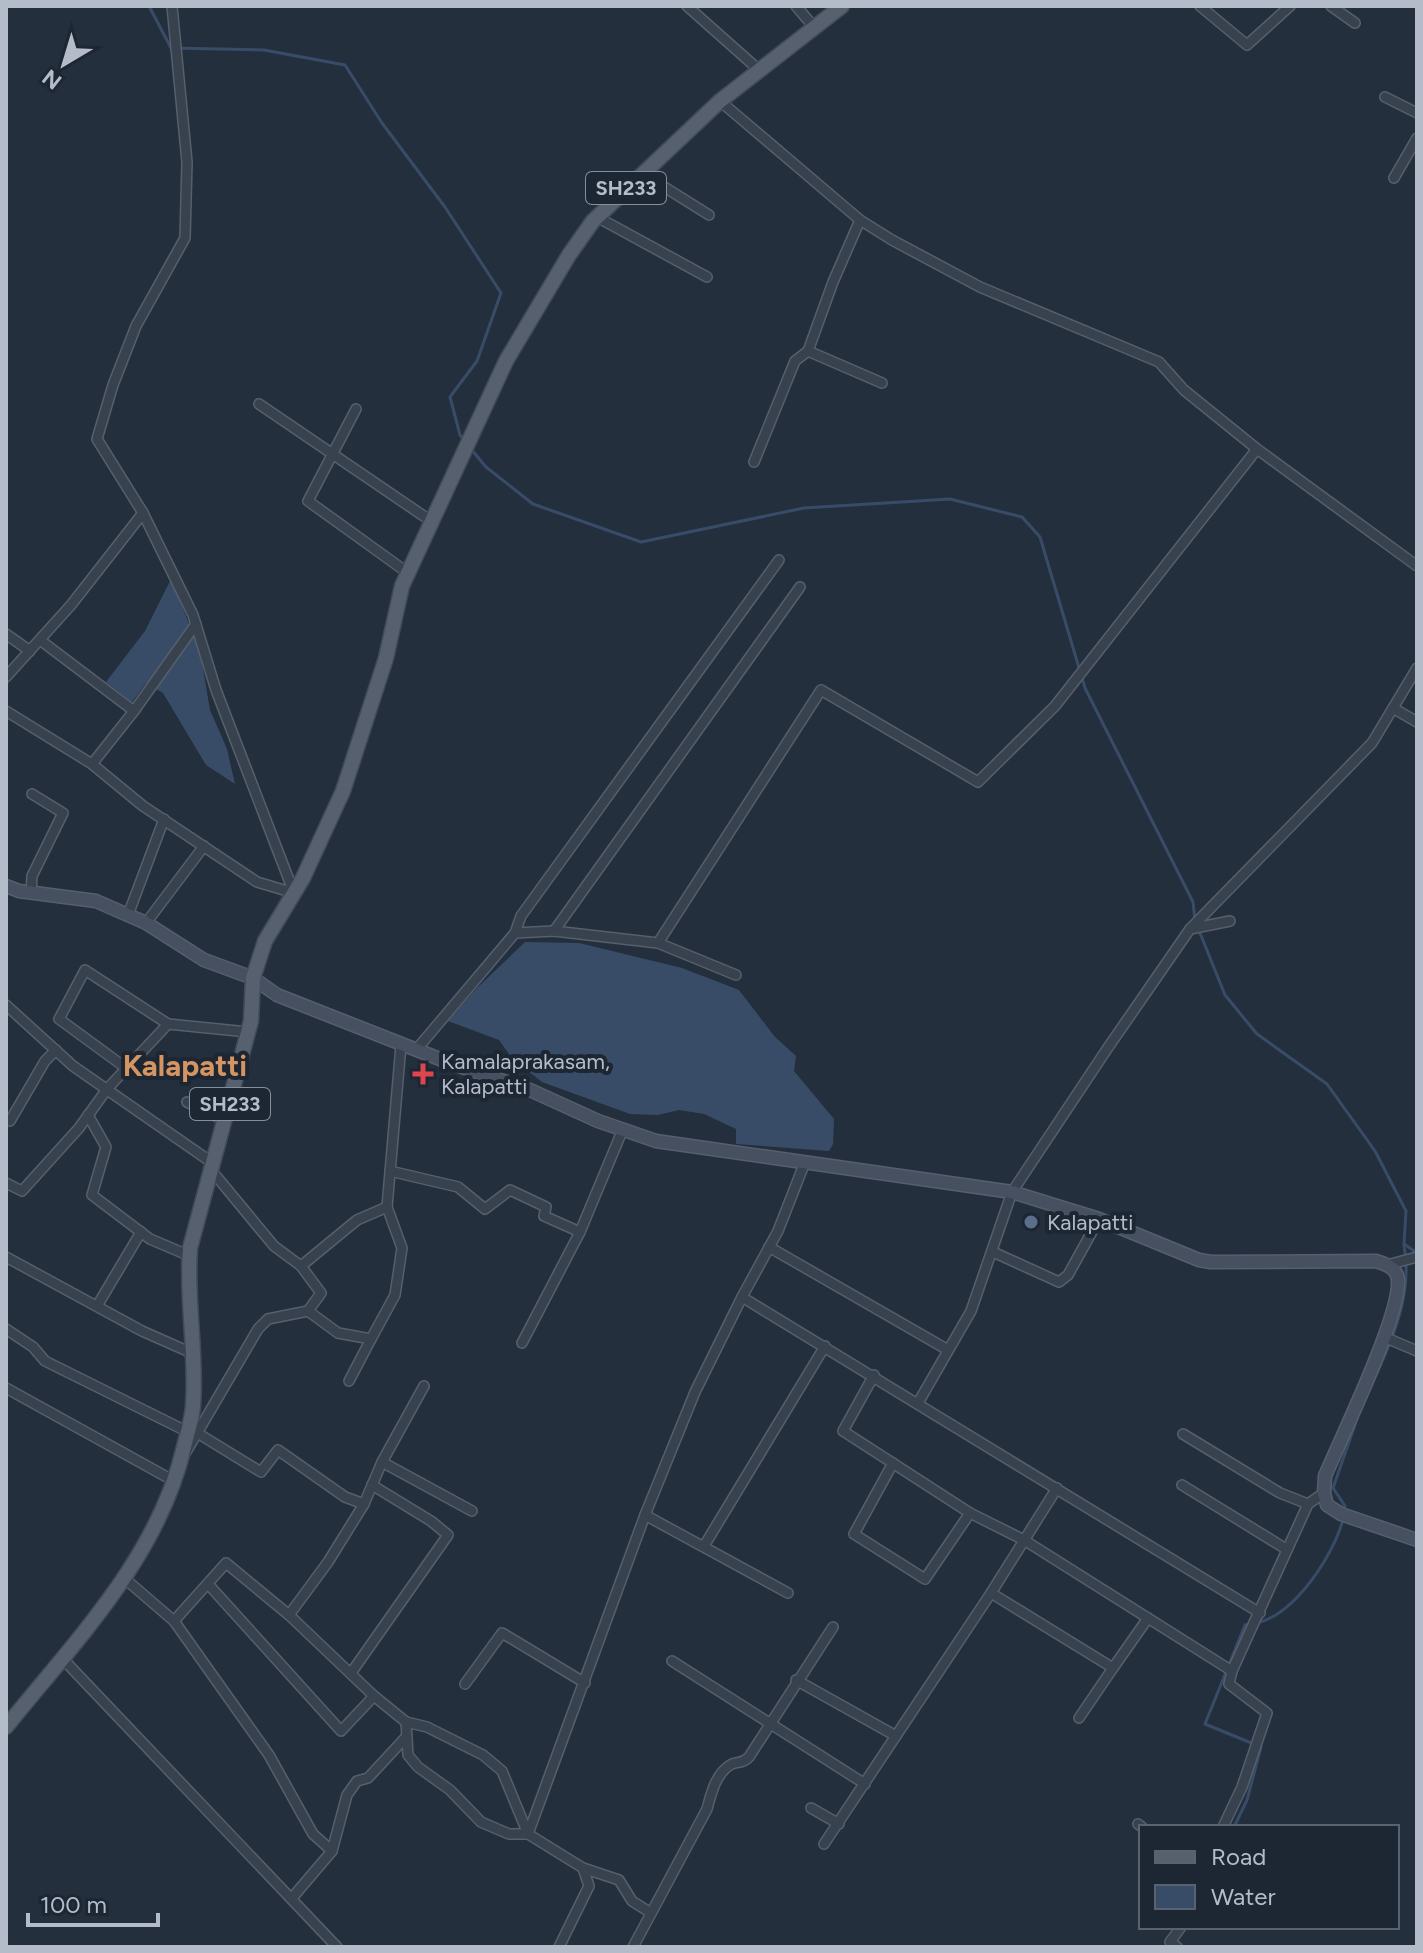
<svg xmlns="http://www.w3.org/2000/svg" width="1423" height="1953" viewBox="0 0 1423 1953" font-family="Figtree,sans-serif">
<style>
.water{fill:#394c67}
.lines{fill:none;stroke-linecap:round;stroke-linejoin:round}
.stream{stroke:#394c67;stroke-width:3}
.street-casing{stroke:#565f6c;stroke-width:12}
.secondary-casing{stroke:#565f6c;stroke-width:15}
.primary-casing{stroke:#414a57;stroke-width:17}
.street{stroke:#38414e;stroke-width:9}
.secondary{stroke:#465061;stroke-width:12}
.primary{stroke:#56606e;stroke-width:14}
.health-dot{fill:#e0444e;stroke:#1d2633;stroke-width:3}
.service-dot{fill:#5c6f8a;stroke:#1d2633;stroke-width:3}
.labels{text-anchor:middle;dominant-baseline:central;stroke-width:8;stroke-linejoin:round;paint-order:stroke}
.shield{fill:#1d2633;stroke:#878f9c;stroke-width:2}
.shield-label{font-size:20px;font-weight:bold;fill:#b4bcc9}
.poi-label{font-size:22px;fill:#b4bcc9;stroke:#1d2633;text-anchor:start}
.district-label{font-size:30px;font-weight:bold;fill:#d59563;stroke:#1d2633}
</style>
<rect width="100%" height="100%" fill="#242f3e"/>
<!-- water -->
<g class="water">
<polygon points="171,579 200,651 210,710 227,749 235,784 206,765 163,693 146,683 132,702 106,682 145,631"/>
<polygon points="525,942 579,943 682,968 739,990 775,1037 796,1056 794,1071 834,1119 833,1144 829,1151 736,1144 736,1129 704,1114 679,1110 658,1115 630,1114 542,1082 512,1058 499,1040 448,1021 477,988"/>
</g>
<g class="lines">
<!-- stream -->
<g class="stream">
<polyline points="149,6 171,48 264,50 345,65 382,123 445,207 501,293 477,361 450,397 460,435 464,440"/>
<polyline points="471,449 486,467 533,504 641,542 804,508 950,499 1022,517 1040,537 1085,688 1193,902 1195,921"/>
<polyline points="1198,928 1225,995 1257,1034 1327,1084 1375,1151 1406,1211 1404,1244 1417,1253"/>
<path d="M 1366,1397 C 1388,1349 1414,1299 1404,1245"/>
<polyline points="1344,1511 1345,1506 1333,1488 1357,1419"/>
<path d="M 1257,1623 C 1295,1614 1334,1555 1343,1519"/>
<polyline points="1234,1827 1247,1800 1261,1747 1205,1724 1245,1625 1250,1624"/>
</g>
<!-- street casing -->
<g class="street-casing">
<g id="street">
<polyline points="172,6 187,162 185,238 136,326 113,385 97,439 143,513 193,615 216,690 294,893"/>
<polyline points="687,6 759,70"/>
<polyline points="796,6 813,26"/>
<polyline points="1200,6 1247,45 1290,6"/>
<polyline points="1331,6 1355,23"/>
<polyline points="1385,97 1417,113"/>
<polyline points="720,101 860,220 892,240 980,287 1159,362 1184,390 1257,449 1417,566"/>
<polyline points="642,173 709,215"/>
<polyline points="1394,178 1417,138"/>
<polyline points="597,217 707,277"/>
<polyline points="808,351 882,383"/>
<polyline points="259,404 431,521"/>
<polyline points="356,409 308,501 408,573"/>
<polyline points="754,462 795,361 808,351 833,282 860,220"/>
<polyline points="6,634 30,651"/>
<polyline points="40,640 134,711"/>
<polyline points="6,677 71,605 143,513"/>
<polyline points="1393,708 1417,722"/>
<polyline points="6,711 92,764 143,806 257,882 294,893"/>
<polyline points="92,764 134,711 196,624"/>
<polyline points="31,893 32,876 63,813 32,794"/>
<polyline points="128,915 164,819"/>
<polyline points="146,923 204,846"/>
<polyline points="1190,929 1230,921"/>
<polyline points="554,931 800,587"/>
<polyline points="515,933 554,931 658,943 736,975"/>
<polyline points="658,943 821,690 978,782 1055,706 1257,449"/>
<polyline points="6,1005 73,1066 214,1164"/>
<polyline points="416,1050 515,933 521,916 779,560"/>
<polyline points="126,1068 59,1019 85,970 168,1024"/>
<polyline points="187,1102 226,1121"/>
<polyline points="88,1115 106,1147 92,1195 150,1239 190,1256"/>
<polyline points="10,1121 45,1061 56,1050"/>
<polyline points="805,1162 778,1231 742,1297 1260,1613"/>
<polyline points="212,1171 274,1246 301,1266 321,1293 308,1311"/>
<polyline points="390,1171 458,1187 485,1209 510,1190 546,1207 544,1216 580,1232 623,1129"/>
<polyline points="6,1183 22,1191 79,1128 107,1089 168,1024 248,1032"/>
<polyline points="769,1247 948,1350"/>
<polyline points="993,1252 1059,1282 1068,1275 1099,1219"/>
<polyline points="6,1257 142,1331 194,1354"/>
<polyline points="1387,1265 1417,1257"/>
<polyline points="301,1266 357,1220 387,1207"/>
<polyline points="742,1297 695,1392 645,1515 788,1593"/>
<polyline points="97,1306 141,1232"/>
<polyline points="6,1329 33,1347 45,1361 188,1432"/>
<polyline points="1384,1337 1417,1351"/>
<polyline points="522,1343 580,1232"/>
<polyline points="874,1375 843,1431 970,1513 1024,1540 1232,1671"/>
<polyline points="349,1381 371,1339"/>
<polyline points="6,1388 174,1481"/>
<polyline points="918,1403 971,1311 1012,1192 1107,1049 1190,929 1372,743 1417,668"/>
<polyline points="199,1434 261,1472 278,1450 345,1497 364,1504"/>
<polyline points="1183,1434 1280,1493 1308,1504"/>
<polyline points="186,1452 258,1329 268,1319 308,1311 338,1333 371,1339 395,1295 402,1248 387,1207 401,1045"/>
<polyline points="382,1462 472,1511"/>
<polyline points="893,1463 854,1534 925,1579 970,1513"/>
<polyline points="1182,1485 1286,1549"/>
<polyline points="704,1546 825,1346"/>
<polyline points="124,1578 174,1621 226,1563 289,1615 374,1696 406,1722 427,1727 483,1755 502,1771 528,1834 583,1868 619,1880 632,1901 651,1913"/>
<polyline points="208,1584 341,1731 374,1696"/>
<polyline points="991,1593 1113,1668 1148,1618"/>
<polyline points="289,1615 328,1562 364,1504 382,1462 424,1386"/>
<polyline points="174,1621 269,1755 313,1834 332,1851"/>
<polyline points="61,1657 337,1947"/>
<polyline points="672,1661 865,1784"/>
<polyline points="351,1673 448,1535 431,1521 372,1485"/>
<polyline points="796,1680 896,1736"/>
<polyline points="465,1684 502,1633 585,1683"/>
<polyline points="1079,1718 1113,1668"/>
<polyline points="406,1722 408,1755 418,1767 450,1790 481,1822 509,1834 528,1834 645,1515"/>
<polyline points="811,1808 839,1824"/>
<polyline points="1138,1824 1142,1827"/>
<polyline points="1223,1827 1242,1787 1267,1713 1229,1684 1232,1671 1308,1504 1324,1493"/>
<polyline points="824,1844 991,1593 1057,1488"/>
<polyline points="292,1898 332,1851 347,1795 357,1781 368,1778 406,1737"/>
<polyline points="559,1947 589,1886 583,1868"/>
<path d="M 633,1947 L 707,1809 C 711,1794 716,1772 732,1764 C 740,1761 742,1764 749,1757 L 833,1627"/>
<polyline points="1177,1947 1170,1942 1181,1927"/>
</g>
</g>
<!-- secondary casing -->
<g class="secondary-casing">
<path id="secondary" d="M 6,886 L 19,891 L 96,901 L 146,923 L 204,960 L 253,978 L 277,995 L 450,1063 L 530,1090 L 598,1121 L 656,1141 L 1012,1192 L 1099,1219 L 1199,1260 L 1211,1262 L 1376,1261 C 1386,1264 1397,1268 1398,1280 C 1401,1315 1341,1438 1325,1476 L 1324,1493 L 1327,1505 L 1341,1514 L 1417,1540"/>
</g>
<!-- primary casing -->
<g class="primary-casing">
<path id="primary" d="M 6,1727 C 75,1641 158,1558 184,1447 C 187,1434 192,1420 193,1406 C 197,1353 186,1301 190,1248 L 251,1021 L 253,978 L 265,941 L 303,878 L 343,791 L 386,658 L 402,586 L 506,361 L 569,255 L 593,221 L 720,101 L 842,6"/>
</g>
<!-- street -->
<use href="#street" class="street"/>
<!-- secondary -->
<use href="#secondary" class="secondary"/>
<!-- primary -->
<use href="#primary" class="primary"/>
</g>
<!-- markers -->
<path class="health-dot" d="M419 1062h8v8h8v8h-8v8h-8v-8h-8v-8h8z"/>
<circle class="service-dot" cx="1031" cy="1222" r="8"/>
<g class="labels">
<!-- shield labels -->
<g class="shield">
<rect x="586" y="172" width="80" height="32" rx="6"/>
<rect x="190" y="1088" width="80" height="32" rx="6"/>
</g>
<g class="shield-label">
<text x="626" y="188">SH233</text>
<text x="230" y="1104">SH233</text>
</g>
<!-- poi labels -->
<g class="poi-label">
<text x="441" y="1061">Kamalaprakasam,<tspan x="441" dy="25">Kalapatti</tspan></text>
<text x="1047" y="1222">Kalapatti</text>
</g>
<!-- district labels -->
<g class="district-label">
<text x="185" y="1065">Kalapatti</text>
</g>
</g>
<!-- border -->
<rect width="1423" height="1953" fill="none" stroke="#b4bcc9" stroke-width="16"/>
<!-- legend -->
<rect x="1139" y="1825" width="260" height="104" fill="#1d2633" stroke="#59626f" stroke-width="2"/>
<rect x="1155" y="1851" width="40" height="12" fill="#56606e" stroke="#59626f" stroke-width="2"/>
<text x="1211" y="1865" font-size="24" fill="#b4bcc9">Road</text>
<rect x="1155" y="1885" width="40" height="24" fill="#394c67" stroke="#59626f" stroke-width="2"/>
<text x="1211" y="1905" font-size="24" fill="#b4bcc9">Water</text>
<!-- north arrow -->
<g transform="translate(64 64) rotate(218)" stroke="#1d2633" stroke-width="6" paint-order="stroke">
<path d="M0-6L14 30L0 20L-14 30Z" fill="#b4bcc9"/>
<text y="-12" font-size="22" font-weight="bold" text-anchor="middle" fill="#b4bcc9">N</text>
</g>
<!-- scale -->
<path d="M28 1913v12h130v-12" fill="none" stroke="#b4bcc9" stroke-width="4"/>
<text x="40" y="1913" font-size="24" fill="#b4bcc9" stroke="#1d2633" stroke-width="6" paint-order="stroke">100 m</text>
</svg>
